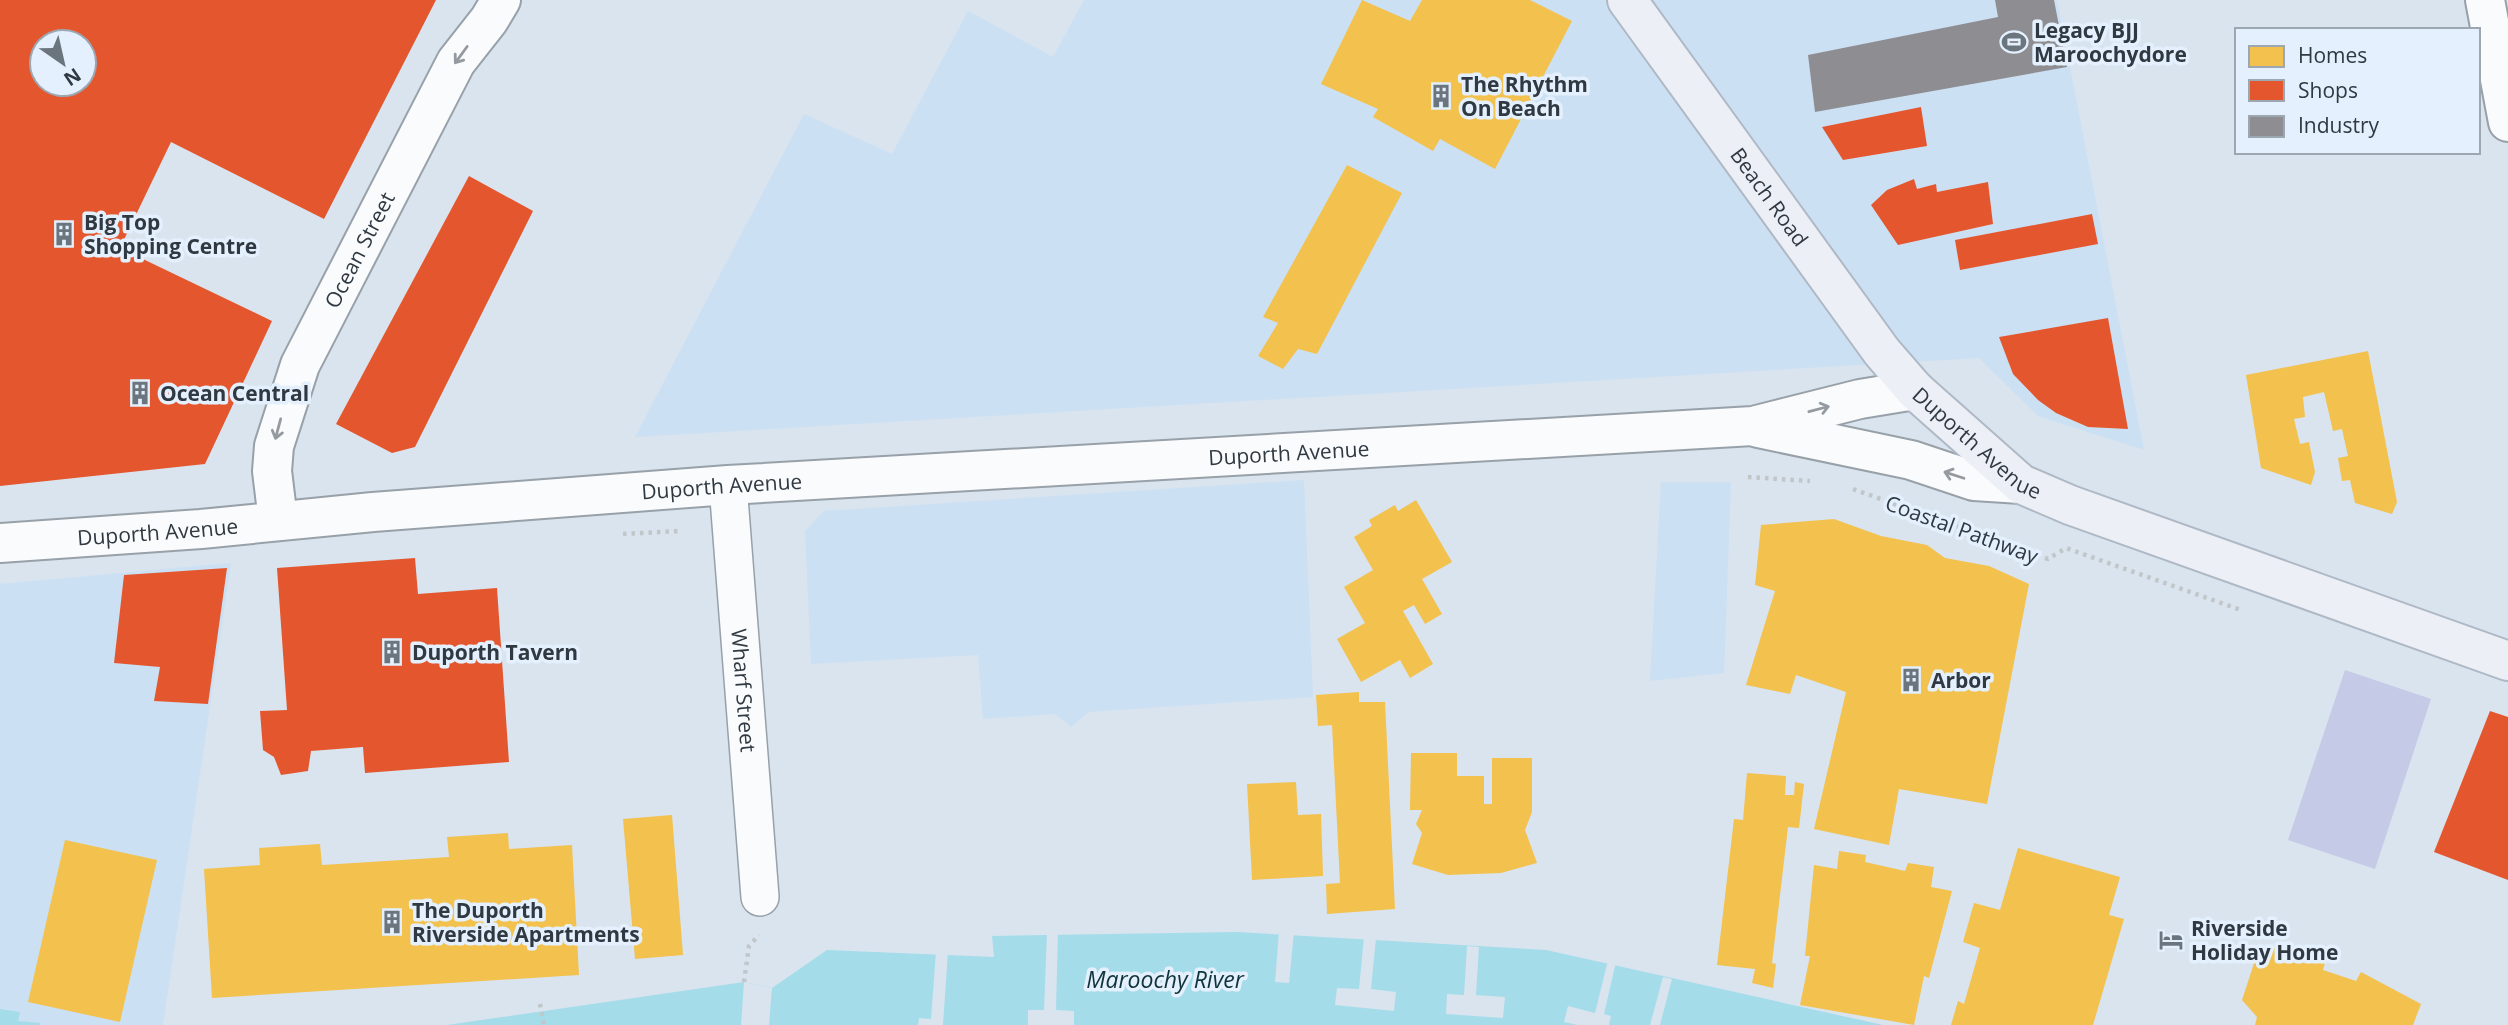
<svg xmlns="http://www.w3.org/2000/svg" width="2508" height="1025" viewBox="0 0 2508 1025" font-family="'Open Sans',sans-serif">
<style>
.built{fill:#cce0f3}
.green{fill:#c5cae7}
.water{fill:#a4dce9}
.pier{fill:#d9e4ef}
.homes{fill:#f2c14e}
.shops{fill:#e4572e;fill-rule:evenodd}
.industry{fill:#8d8d92}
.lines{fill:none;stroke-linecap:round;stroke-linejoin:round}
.minor-casing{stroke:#98a0a8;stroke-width:40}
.tertiary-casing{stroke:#98a0a8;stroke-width:42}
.primary-casing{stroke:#afb8c5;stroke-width:42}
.path{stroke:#c1c6c9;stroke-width:4.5;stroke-dasharray:3.5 5;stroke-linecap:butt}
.minor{stroke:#f9fbfd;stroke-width:37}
.tertiary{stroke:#f9fbfd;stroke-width:38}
.primary{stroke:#eceff5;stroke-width:38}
.oneway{stroke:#949a9f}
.labels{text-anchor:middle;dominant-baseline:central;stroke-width:7;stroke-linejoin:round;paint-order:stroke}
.poi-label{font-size:21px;font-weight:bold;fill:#303941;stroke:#e4f0fd;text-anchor:start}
.street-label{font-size:21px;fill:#303941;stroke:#e4f0fd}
.water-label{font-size:23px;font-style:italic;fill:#0f343a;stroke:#e4f0fd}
</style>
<rect width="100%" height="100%" fill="#d9e4ef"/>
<!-- built -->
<g class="built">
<polygon points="1084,0 2057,0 2144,450 2038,416 1979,358 635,437 804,114 892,154 968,11 1053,57"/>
<polygon points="1304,480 1313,697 1089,712 1071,727 1055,714 983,719 978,655 811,664 805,531 824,511"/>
<polygon points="1661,482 1731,482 1724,673 1650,681"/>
<polygon points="231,563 163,1025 0,1025 0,584"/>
</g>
<!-- green -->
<polygon class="green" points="2345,670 2431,699 2375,869 2288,840"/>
<!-- water -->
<g class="water">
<polygon points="1237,932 1546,950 1883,1025 447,1025 744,982 772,988 827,950 994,957 992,936"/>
<polygon points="0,1009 20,1012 18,1021 40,1023 40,1025 0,1025"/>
</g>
<!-- pier -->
<g class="pier">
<polygon points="1047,931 1058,931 1056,1010 1074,1011 1074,1025 1028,1025 1028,1010 1044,1010"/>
<polygon points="1279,931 1294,932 1289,983 1275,982"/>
<polygon points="1364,936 1376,938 1371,989 1396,992 1394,1011 1335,1005 1337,988 1359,989"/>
<polygon points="1467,946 1479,947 1476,995 1505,997 1503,1018 1446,1014 1447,994 1464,995"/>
<polygon points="936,951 948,952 943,1025 918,1025 919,1018 931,1019"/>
<polygon points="1608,960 1616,962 1604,1014 1611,1016 1609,1025 1578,1025 1564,1022 1568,1006 1595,1013"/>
<polygon points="1663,977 1672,979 1660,1025 1650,1025"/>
<polygon points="744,982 772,988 769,1025 741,1025"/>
</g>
<!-- homes -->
<g class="homes">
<polygon points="1362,0 1410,21 1422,0 1530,0 1572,21 1495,169 1440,139 1433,151 1373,117 1378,109 1321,84"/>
<polygon points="1347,165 1402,193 1317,354 1298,349 1283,369 1258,356 1278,323 1263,317"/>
<polygon points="2368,351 2397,502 2392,514 2355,503 2350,480 2342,481 2338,458 2348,456 2342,429 2333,431 2324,392 2303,397 2305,417 2294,419 2300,444 2309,442 2315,472 2311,485 2261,468 2246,375"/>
<polygon points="1416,500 1452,562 1422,579 1442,614 1425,624 1414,605 1403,611 1433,664 1410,678 1400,660 1361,682 1337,639 1365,623 1344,587 1373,570 1354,537 1372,526 1369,520 1395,505 1398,511"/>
<polygon points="1834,519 1881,536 1927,545 1945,558 1989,566 2029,584 1987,804 1899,789 1889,845 1814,829 1846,692 1796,675 1790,694 1746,685 1775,591 1755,585 1761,525"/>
<polygon points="1359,692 1359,702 1385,702 1395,909 1327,914 1326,884 1340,883 1332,725 1318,726 1316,695"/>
<polygon points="1411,753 1457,753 1457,776 1484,776 1484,804 1492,804 1492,758 1532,758 1532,812 1525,830 1537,863 1501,873 1448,875 1412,864 1422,833 1416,824 1422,810 1410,810"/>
<polygon points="1747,773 1786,776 1785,795 1794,795 1795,782 1804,784 1799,828 1788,827 1772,963 1776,964 1773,988 1752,983 1755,969 1717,965 1734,819 1743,820"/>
<polygon points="1296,782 1298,815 1321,814 1323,876 1252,880 1247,784"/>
<polygon points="672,815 683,955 635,959 623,819"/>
<polygon points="508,833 509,849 572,845 579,975 212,998 204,869 260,865 259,848 320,844 322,865 449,857 447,837"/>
<polygon points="65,840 157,860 120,1022 28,1002"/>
<polygon points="2018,848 2120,877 2109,915 2124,919 2093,1025 1951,1025 1958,1001 1964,1004 1980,948 1963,942 1974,903 2000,910"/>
<polygon points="1839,851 1866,855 1865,862 1905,871 1908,863 1934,867 1931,887 1952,891 1929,978 1924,976 1914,1025 1800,1005 1810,956 1805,956 1814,865 1837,869"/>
<polygon points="2260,945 2326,959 2323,970 2356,981 2361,972 2421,1004 2413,1025 2255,1025 2257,1017 2242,1000"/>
</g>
<!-- shops -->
<g class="shops">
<path d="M 0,0 L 436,0 L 324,219 L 171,142 L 120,248 L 272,321 L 205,464 L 0,486 ZM 42,42 L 84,42 L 84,84 L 42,84 Z"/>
<polygon points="1921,107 1927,146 1843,160 1822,127"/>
<polygon points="469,176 533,211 415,447 392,453 336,424"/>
<polygon points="1914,179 1917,189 1936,184 1937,192 1988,182 1993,224 1898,245 1871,205 1887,190"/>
<polygon points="2092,214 2098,244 1960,270 1955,240"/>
<polygon points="2108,318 2128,429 2088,427 2056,413 2038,400 2013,374 1999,337"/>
<polygon points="415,558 418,594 497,588 509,762 365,773 363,747 311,751 308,771 281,775 274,757 263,750 260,711 287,710 277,568"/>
<polygon points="227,568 208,704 154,701 160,667 114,663 124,575"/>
<polygon points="2490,711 2508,717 2508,880 2434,852"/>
</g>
<!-- industry -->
<polygon class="industry" points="1995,0 2054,0 2067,67 1815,112 1808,55 1998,17"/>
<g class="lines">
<!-- minor casing -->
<g class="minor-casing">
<g id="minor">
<path id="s1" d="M 728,485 L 760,897"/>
</g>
</g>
<!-- tertiary casing -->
<g class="tertiary-casing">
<g id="tertiary">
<polyline points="2485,0 2508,122"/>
<polyline points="1758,428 1911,460 1974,481 2021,484"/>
<path id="s2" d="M 278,520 L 272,471 L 274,446 L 300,365 L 456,62 L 489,20 L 501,0"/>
<path id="s3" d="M 0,543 L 201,529 L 373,512 L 728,485 L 1753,426 L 1860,399 L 1915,390"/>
</g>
</g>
<!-- primary casing -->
<g class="primary-casing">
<g id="primary">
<path id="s4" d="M 1627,0 L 1882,352 L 1915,390 L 2021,484 L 2070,505 L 2508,661"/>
</g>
</g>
<!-- path -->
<g class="path">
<polyline points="1748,477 1810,481"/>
<polyline points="1853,489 2048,559 2066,548 2241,610"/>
<polyline points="623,534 680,531"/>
<polyline points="744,982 749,946 759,935"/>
<polyline points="540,1004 544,1025"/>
</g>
<!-- minor -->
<use href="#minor" class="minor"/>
<!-- tertiary -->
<use href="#tertiary" class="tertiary"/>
<!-- primary -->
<use href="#primary" class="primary"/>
</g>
<!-- one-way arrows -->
<defs><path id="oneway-shaft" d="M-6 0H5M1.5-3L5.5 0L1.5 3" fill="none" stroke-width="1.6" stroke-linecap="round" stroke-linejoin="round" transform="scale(1.75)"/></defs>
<g class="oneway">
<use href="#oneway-shaft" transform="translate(461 55) rotate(126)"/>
<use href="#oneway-shaft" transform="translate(1819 409) rotate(-15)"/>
<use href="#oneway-shaft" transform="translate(278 429) rotate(105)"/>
<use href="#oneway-shaft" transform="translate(1954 475) rotate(-162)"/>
</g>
<!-- icons -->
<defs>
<g id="stadium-bare" transform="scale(1.89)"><path d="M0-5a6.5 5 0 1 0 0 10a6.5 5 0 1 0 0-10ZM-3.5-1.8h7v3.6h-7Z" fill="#6b757e" stroke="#e4f0fd" stroke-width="2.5" paint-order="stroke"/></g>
<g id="building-bare" transform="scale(1.89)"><path d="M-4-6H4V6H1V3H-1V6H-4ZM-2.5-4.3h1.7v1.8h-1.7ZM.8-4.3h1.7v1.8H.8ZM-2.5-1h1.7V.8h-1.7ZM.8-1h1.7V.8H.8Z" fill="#6b757e" stroke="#e4f0fd" stroke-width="2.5" paint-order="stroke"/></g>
<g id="hotel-bare" transform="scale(1.89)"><path d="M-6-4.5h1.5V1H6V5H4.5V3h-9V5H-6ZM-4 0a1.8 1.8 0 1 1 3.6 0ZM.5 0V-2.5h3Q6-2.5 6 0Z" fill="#6b757e" stroke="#e4f0fd" stroke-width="2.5" paint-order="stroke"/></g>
</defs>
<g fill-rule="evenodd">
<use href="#stadium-bare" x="2014" y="42"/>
<use href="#building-bare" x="1441" y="96"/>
<use href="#building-bare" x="64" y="234"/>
<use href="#building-bare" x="140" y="393"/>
<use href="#building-bare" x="392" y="652"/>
<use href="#building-bare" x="1911" y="680"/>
<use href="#building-bare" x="392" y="922"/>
<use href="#hotel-bare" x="2171" y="940"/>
</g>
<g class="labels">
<!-- poi labels -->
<g class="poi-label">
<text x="2034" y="30">Legacy BJJ<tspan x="2034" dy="24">Maroochydore</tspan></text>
<text x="1461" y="84">The Rhythm<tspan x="1461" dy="24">On Beach</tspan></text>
<text x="84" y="222">Big Top<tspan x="84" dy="24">Shopping Centre</tspan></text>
<text x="160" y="393">Ocean Central</text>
<text x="412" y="652">Duporth Tavern</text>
<text x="1931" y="680">Arbor</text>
<text x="412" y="910">The Duporth<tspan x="412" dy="24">Riverside Apartments</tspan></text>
<text x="2191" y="928">Riverside<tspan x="2191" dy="24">Holiday Home</tspan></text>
</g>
<!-- street labels -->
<g class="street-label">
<text stroke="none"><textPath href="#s4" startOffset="243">Beach Road</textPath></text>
<text stroke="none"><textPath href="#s2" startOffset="289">Ocean Street</textPath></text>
<text stroke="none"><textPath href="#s4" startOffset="567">Duporth Avenue</textPath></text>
<text stroke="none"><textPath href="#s3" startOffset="1292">Duporth Avenue</textPath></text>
<text stroke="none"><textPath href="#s3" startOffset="724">Duporth Avenue</textPath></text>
<text transform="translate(1962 529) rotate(20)">Coastal Pathway</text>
<text stroke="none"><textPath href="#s3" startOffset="158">Duporth Avenue</textPath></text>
<text stroke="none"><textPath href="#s1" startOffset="206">Wharf Street</textPath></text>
</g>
<!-- water labels -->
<g class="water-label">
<text x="1165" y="979">Maroochy River</text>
</g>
</g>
<!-- legend -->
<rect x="2235" y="28" width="245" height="126" fill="#e4f0fd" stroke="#9ca7b2" stroke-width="2"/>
<rect x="2249" y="46" width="35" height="21" fill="#f2c14e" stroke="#9ca7b2" stroke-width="2"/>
<text x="2298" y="63" font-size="21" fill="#303941">Homes</text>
<rect x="2249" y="80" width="35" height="21" fill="#e4572e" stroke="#9ca7b2" stroke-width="2"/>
<text x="2298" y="98" font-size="21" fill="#303941">Shops</text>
<rect x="2249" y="116" width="35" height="21" fill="#8d8d92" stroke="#9ca7b2" stroke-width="2"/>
<text x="2298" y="133" font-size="21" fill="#303941">Industry</text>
<!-- north arrow -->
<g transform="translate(63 63) rotate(146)"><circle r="33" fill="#e4f0fd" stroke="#9ca7b2" stroke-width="2"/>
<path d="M0-5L12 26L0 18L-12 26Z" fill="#6b757e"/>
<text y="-10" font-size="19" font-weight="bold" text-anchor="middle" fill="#303941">N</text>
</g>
</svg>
